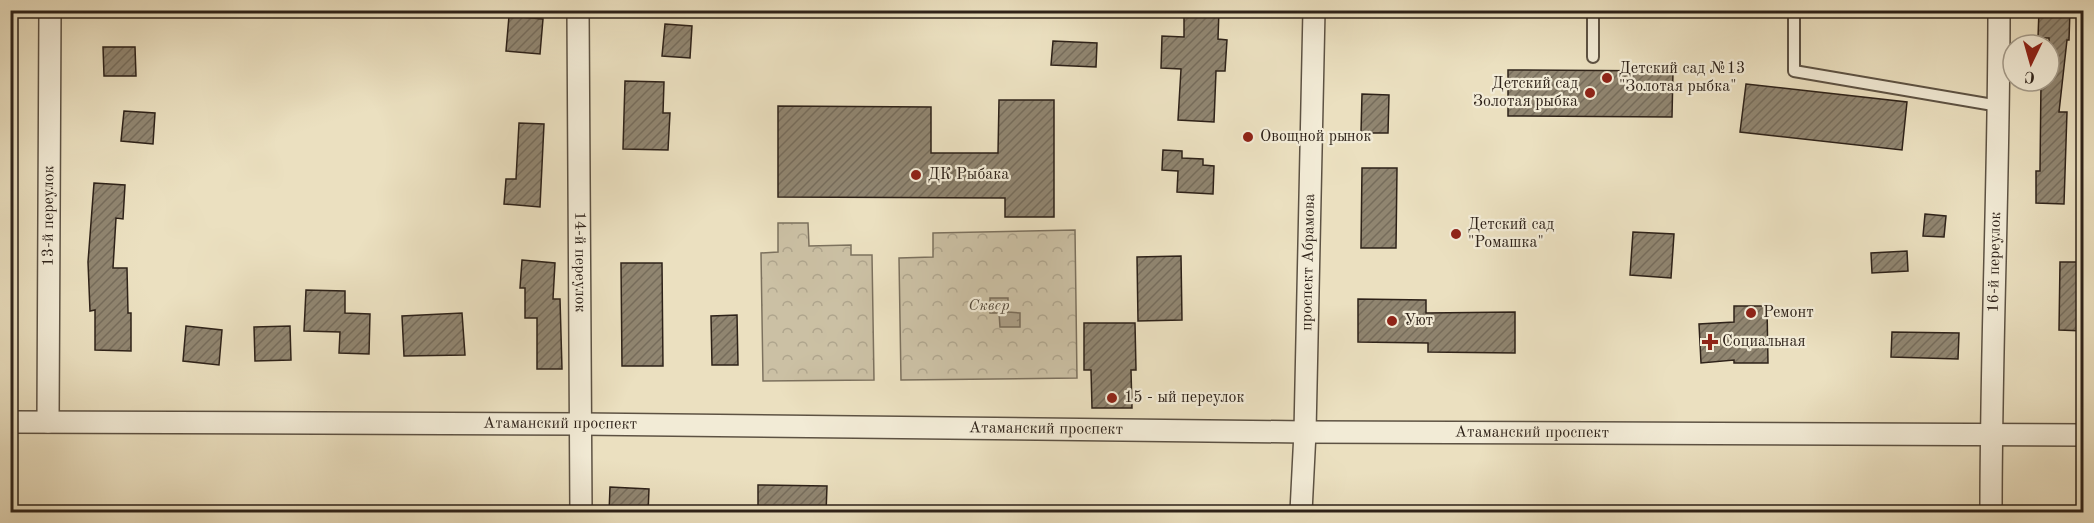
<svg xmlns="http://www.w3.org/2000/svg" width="2094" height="523" viewBox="0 0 2094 523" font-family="'Old Standard TT',serif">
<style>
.park{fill:url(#park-crowns);stroke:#7c715e;stroke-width:1.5}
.water{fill:url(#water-ripples);stroke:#796d5b;stroke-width:1.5}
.building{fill:url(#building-hatch);stroke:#2e2219;stroke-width:1.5}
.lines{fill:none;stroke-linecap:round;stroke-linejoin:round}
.lane-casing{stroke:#5d5243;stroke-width:14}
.street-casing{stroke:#5d5243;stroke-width:24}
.lane{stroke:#f2ebd6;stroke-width:10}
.street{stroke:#f2ebd6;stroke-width:21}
.poi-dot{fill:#8f2418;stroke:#f2ebd6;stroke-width:2}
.labels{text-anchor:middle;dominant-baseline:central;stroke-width:4.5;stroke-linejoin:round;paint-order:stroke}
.poi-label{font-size:16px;fill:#2e2219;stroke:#f2ebd6;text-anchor:start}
.street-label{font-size:16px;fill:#2e2219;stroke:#f2ebd6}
.park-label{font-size:16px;font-style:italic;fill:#554a3c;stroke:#f2ebd6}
</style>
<defs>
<pattern id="park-crowns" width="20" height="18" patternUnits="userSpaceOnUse" patternTransform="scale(1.5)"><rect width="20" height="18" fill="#cbc0a4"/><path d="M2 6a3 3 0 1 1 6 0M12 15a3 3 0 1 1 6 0" fill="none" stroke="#afa58d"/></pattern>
<pattern id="water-ripples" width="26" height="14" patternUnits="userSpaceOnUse" patternTransform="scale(1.5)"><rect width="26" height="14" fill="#ab9f87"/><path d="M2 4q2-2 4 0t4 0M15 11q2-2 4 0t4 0" fill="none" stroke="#8c816e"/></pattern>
<pattern id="building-hatch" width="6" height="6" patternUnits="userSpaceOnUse" patternTransform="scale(1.5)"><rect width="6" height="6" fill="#908570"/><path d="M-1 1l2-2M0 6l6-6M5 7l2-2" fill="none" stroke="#766c5b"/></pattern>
</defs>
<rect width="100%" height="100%" fill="#ebe0c0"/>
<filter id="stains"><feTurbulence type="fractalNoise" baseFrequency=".00333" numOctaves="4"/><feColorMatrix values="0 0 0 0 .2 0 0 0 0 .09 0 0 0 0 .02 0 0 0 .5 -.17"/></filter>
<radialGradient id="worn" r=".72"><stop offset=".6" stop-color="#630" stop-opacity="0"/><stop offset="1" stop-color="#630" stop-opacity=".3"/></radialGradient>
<!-- park -->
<g class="park">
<polygon points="778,223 808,223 809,246 851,245 851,255 872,255 874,380 763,381 761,253 778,252"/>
<polygon points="1075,230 1077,378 901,380 899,258 933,257 933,233"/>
</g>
<!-- water -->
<polygon class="water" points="990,298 1008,298 1008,312 1020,313 1020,327 1000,327 999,313 990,313"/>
<!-- building -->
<g class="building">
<polygon points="1184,10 1219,10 1218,39 1227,40 1225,71 1216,71 1214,122 1178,120 1181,69 1161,68 1162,36 1184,37"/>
<polygon points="2039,10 2070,10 2069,40 2067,40 2059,112 2067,112 2064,204 2036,203 2036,171 2040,171 2041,81 2049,81 2049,38 2038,38"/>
<polygon points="509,16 543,19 540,54 506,51"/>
<polygon points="665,24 692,26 690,58 662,56"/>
<polygon points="1053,41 1097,43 1096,67 1051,65"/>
<polygon points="103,47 135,47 136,76 104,76"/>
<polygon points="1508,70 1673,71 1672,117 1508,116"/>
<polygon points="625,81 664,82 663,113 670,113 668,150 623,149"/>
<polygon points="1746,84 1907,102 1902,150 1740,132"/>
<polygon points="1362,94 1389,95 1388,133 1361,133"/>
<polygon points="999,100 1054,100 1054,217 1005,217 1005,198 778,197 778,106 931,107 931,153 998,153"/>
<polygon points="124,111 155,113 153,144 121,141"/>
<polygon points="519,123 544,124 540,207 504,204 506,179 516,179"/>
<polygon points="1163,150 1182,151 1182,158 1203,159 1203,165 1214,166 1213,194 1177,192 1178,171 1162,170"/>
<polygon points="1362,168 1397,168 1396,248 1361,248"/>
<polygon points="94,183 125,185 123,219 116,218 113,268 127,268 128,313 131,313 131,351 95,350 95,310 90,311 88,262"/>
<polygon points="1925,214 1946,216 1944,237 1923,236"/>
<polygon points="1633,232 1674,234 1671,278 1630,275"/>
<polygon points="1907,251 1908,271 1872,273 1871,253"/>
<polygon points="1181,256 1182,320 1138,321 1137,257"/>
<polygon points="522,260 555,263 553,299 560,299 562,369 537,369 537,318 525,318 525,288 520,288"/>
<polygon points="2060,262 2084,262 2084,331 2059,330"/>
<polygon points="621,263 662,263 663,366 622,366"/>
<polygon points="306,290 345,291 345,313 370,314 369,354 339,353 340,332 304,331"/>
<polygon points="1358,299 1426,300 1426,313 1515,312 1515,353 1428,352 1428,343 1358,342"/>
<polygon points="1734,306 1767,306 1768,363 1734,363 1734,360 1701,363 1699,324 1734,322"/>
<polygon points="462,313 465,355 404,356 402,316"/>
<polygon points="737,315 738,365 712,365 711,316"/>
<polygon points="1084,323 1135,323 1136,370 1131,370 1132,408 1092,408 1091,370 1084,370"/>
<polygon points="186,326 222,330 219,365 183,361"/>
<polygon points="290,326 291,360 255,361 254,327"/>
<polygon points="1892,332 1959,333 1958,359 1891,357"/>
<polygon points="758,485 827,486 826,513 758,513"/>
<polygon points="610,487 649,489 648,513 609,513"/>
</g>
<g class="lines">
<!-- lane casing -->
<g class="lane-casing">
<g id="lane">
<polyline points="1593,10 1593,57"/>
<polyline points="1794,10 1794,71 1999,106"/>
</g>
</g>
<!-- street casing -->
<g class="street-casing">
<g id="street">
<path id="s1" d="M 578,10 L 581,512"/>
<path id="s2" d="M 10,422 L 581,424 L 1305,432 L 2084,435"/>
<path id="s3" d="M 48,422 L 50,10"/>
<path id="s4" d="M 1301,512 L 1305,432 L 1314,10"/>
<path id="s5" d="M 1991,512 C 1991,345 1999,178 1999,10"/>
</g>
</g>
<!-- lane -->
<use href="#lane" class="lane"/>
<!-- street -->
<use href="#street" class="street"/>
</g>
<!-- markers -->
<g class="poi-dot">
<circle cx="1607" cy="78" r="6"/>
<circle cx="1590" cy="93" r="6"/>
<circle cx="1248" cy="137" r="6"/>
<circle cx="916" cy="175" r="6"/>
<circle cx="1456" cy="234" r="6"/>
<circle cx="1751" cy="313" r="6"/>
<circle cx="1392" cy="321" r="6"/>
<path d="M1707 333h6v6h6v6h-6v6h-6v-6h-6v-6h6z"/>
<circle cx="1112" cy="398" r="6"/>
</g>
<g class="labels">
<!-- poi labels -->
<g class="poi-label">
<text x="1619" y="69">Детский сад №13<tspan x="1619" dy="18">"Золотая рыбка"</tspan></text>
<text x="1578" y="84" text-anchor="end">Детский сад<tspan x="1578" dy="18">Золотая рыбка</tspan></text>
<text x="1260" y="137">Овощной рынок</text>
<text x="928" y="175">ДК Рыбака</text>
<text x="1468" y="225">Детский сад<tspan x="1468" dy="18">"Ромашка"</tspan></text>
<text x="1763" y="313">Ремонт</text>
<text x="1404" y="321">Уют</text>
<text x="1722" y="342">Социальная</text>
<text x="1124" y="398">15 - ый переулок</text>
</g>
<!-- street labels -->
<g class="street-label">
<text stroke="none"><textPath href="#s3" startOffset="206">13-й переулок</textPath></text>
<text stroke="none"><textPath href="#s1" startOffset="252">14-й переулок</textPath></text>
<text stroke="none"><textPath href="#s4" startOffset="250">проспект Абрамова</textPath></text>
<text stroke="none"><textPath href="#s5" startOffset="250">16-й переулок</textPath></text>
<text stroke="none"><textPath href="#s2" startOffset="550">Атаманский проспект</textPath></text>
<text stroke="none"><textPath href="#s2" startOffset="1036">Атаманский проспект</textPath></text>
<text stroke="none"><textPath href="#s2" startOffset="1522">Атаманский проспект</textPath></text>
</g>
<!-- park labels -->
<g class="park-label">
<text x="989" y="306">Сквер</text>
</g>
</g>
<!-- margin -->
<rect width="2094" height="523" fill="none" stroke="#ebe0c0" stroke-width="36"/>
<rect x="12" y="12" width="2070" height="499" fill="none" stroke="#2e2219" stroke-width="3"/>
<rect x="18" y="18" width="2058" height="487" fill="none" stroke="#2e2219" stroke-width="1.5"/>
<!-- north arrow -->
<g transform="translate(2031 63) rotate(185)"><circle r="28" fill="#f2ebd6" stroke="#a49b8a" stroke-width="1.5"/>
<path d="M0-4.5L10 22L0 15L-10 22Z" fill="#8f2418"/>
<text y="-9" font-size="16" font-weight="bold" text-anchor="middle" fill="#2e2219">С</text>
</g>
<rect width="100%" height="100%" filter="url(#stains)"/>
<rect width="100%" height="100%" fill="url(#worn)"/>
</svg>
